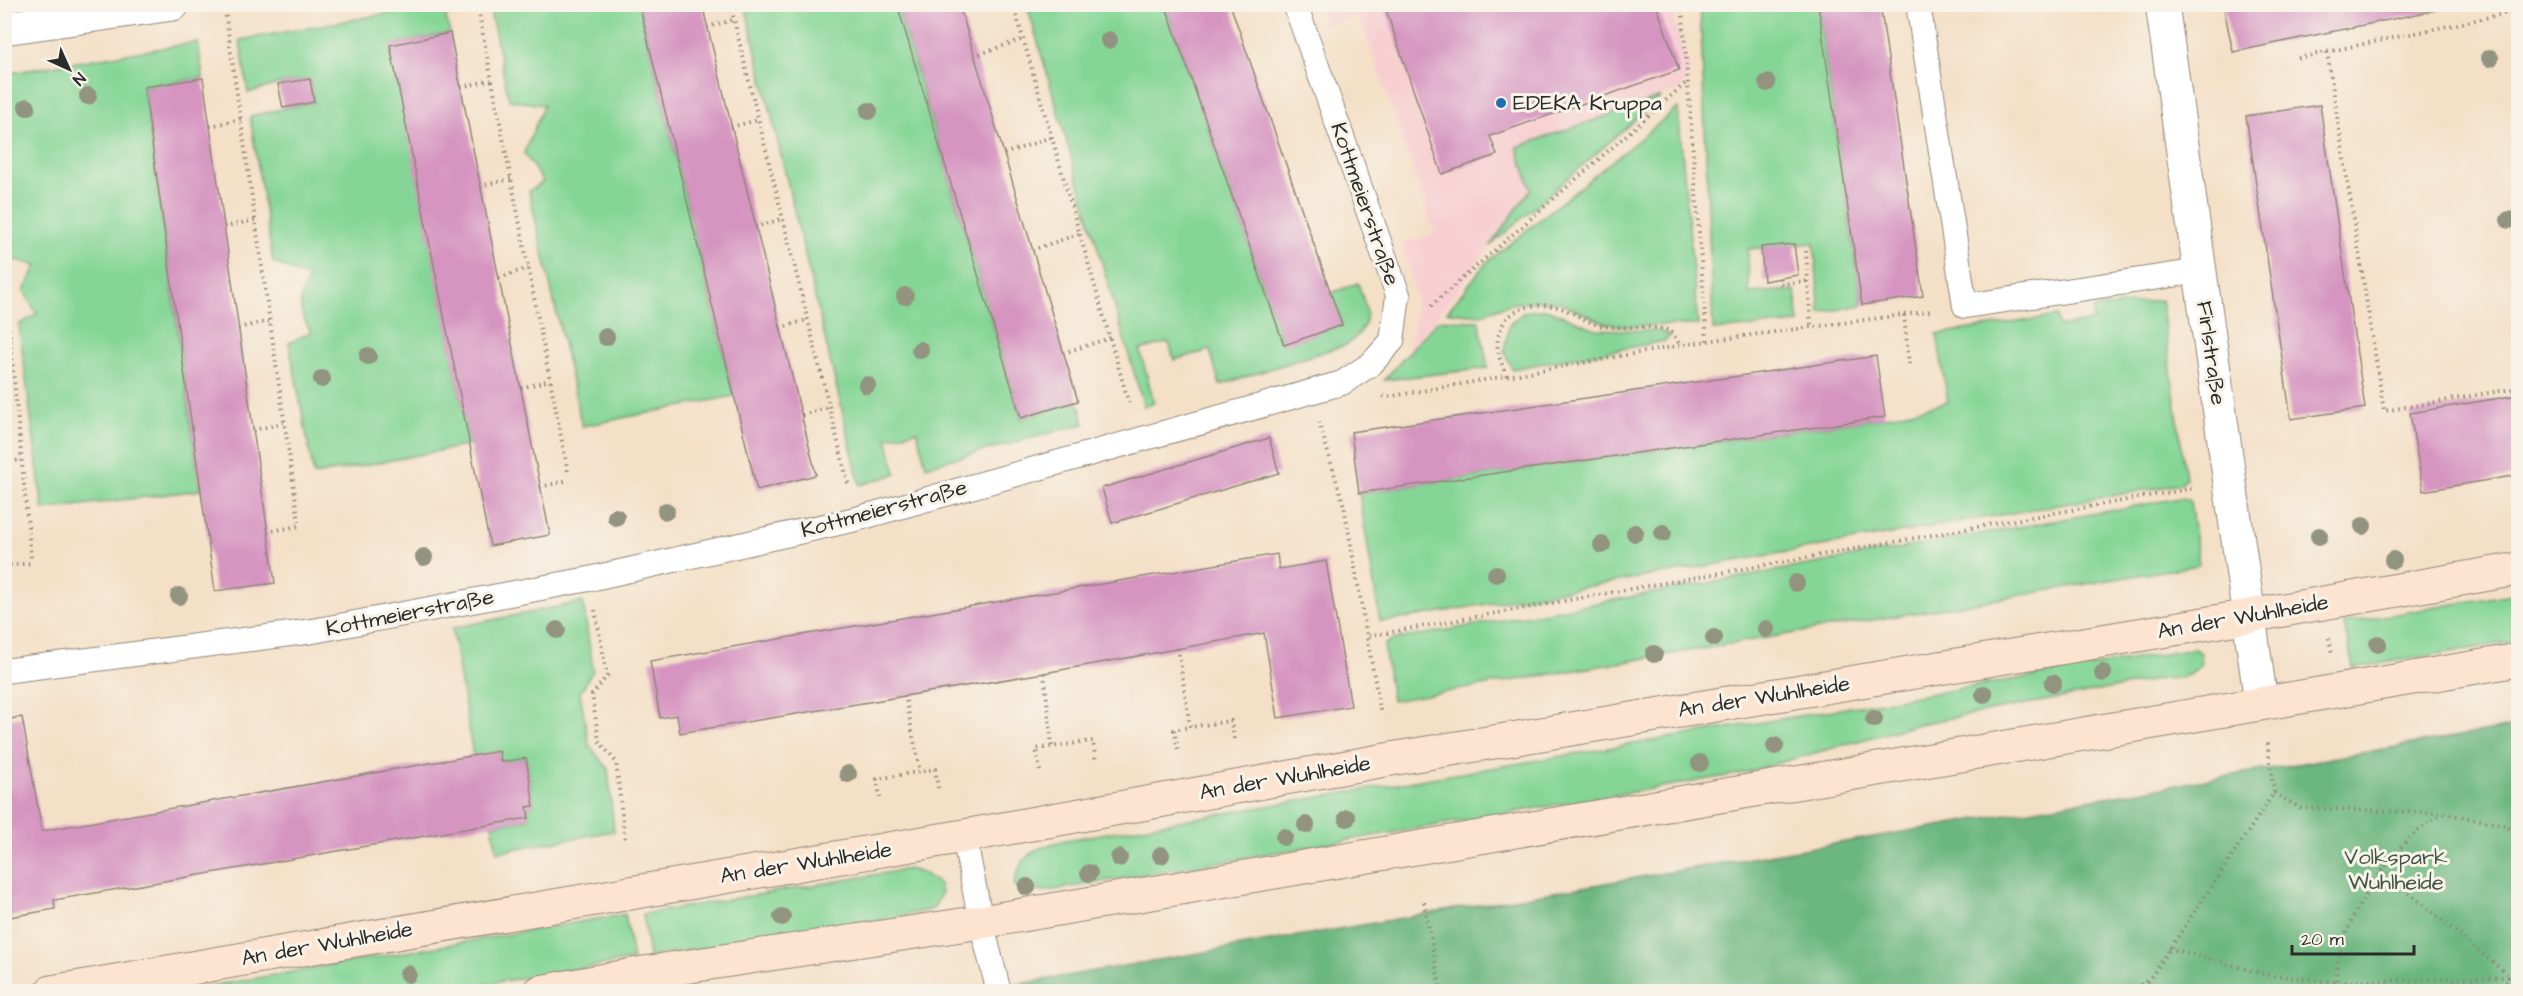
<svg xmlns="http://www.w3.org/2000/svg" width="2523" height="996" viewBox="0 0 2523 996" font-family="'Architects Daughter',sans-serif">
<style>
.built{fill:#f7cfd1}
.green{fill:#85d696;stroke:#588060;stroke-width:1.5}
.forest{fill:#6cb77f;stroke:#4c7155;stroke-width:1.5}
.building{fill:#d694c1}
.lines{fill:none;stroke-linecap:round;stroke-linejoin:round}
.service-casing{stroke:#908679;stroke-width:26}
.minor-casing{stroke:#908679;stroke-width:35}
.secondary-casing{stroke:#908679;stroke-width:35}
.path{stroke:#908679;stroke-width:4;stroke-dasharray:1.5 4.5;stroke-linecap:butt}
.service{stroke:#fff;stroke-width:24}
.minor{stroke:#fff;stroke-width:33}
.secondary{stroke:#fde4d1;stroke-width:33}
.tree{fill:#929480}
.poi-dot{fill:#1f6fb2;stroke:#f7f3e8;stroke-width:2}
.labels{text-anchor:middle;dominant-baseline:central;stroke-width:6;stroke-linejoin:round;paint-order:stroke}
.poi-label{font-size:22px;fill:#2b2b2b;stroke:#f7f3e8;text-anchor:start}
.street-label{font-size:22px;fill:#2b2b2b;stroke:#f7f3e8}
.park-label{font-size:22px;fill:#425646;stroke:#f7f3e8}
</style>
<rect width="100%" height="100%" fill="#f7f3e8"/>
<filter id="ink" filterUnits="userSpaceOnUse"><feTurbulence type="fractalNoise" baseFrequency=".0167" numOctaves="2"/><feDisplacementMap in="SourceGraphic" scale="12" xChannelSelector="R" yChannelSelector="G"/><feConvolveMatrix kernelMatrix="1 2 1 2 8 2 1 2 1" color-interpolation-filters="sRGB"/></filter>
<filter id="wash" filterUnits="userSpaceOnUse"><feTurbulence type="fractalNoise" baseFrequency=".008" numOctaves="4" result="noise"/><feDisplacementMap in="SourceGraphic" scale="24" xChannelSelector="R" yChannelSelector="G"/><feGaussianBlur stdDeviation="1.35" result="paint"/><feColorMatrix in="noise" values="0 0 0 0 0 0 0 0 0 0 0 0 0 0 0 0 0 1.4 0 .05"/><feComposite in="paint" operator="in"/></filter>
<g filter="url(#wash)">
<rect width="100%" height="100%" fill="#f4e0c7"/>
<!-- built -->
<polygon class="built" points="1319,5 1682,5 1680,10 1672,14 1690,70 1681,90 1518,147 1531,189 1452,298 1406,354 1413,332 1417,299 1402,244 1435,234 1359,15 1325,26"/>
<!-- green -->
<g class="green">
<path d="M 434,5 L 443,5 L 450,33 L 391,45 L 470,445 L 314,475 L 289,343 L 311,332 C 298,310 298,301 308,278 L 273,262 L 250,116 L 314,102 L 310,79 L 278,84 L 248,93 L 240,40 Z"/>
<polygon points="489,5 639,5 734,396 582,426 529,191 543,182 524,153 544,105 509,100"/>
<polygon points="745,5 897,5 1021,418 1078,401 1084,424 926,466 917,431 887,438 896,474 860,485"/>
<path d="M 1027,5 L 1165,5 L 1284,344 L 1342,325 L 1331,293 L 1358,283 C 1367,312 1375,322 1348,344 L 1220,385 L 1210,350 L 1174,360 L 1169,342 L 1140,350 L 1154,402 L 1144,407 Z"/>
<polygon points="1700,5 1818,5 1862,305 1820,313 1814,243 1748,249 1749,293 1795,290 1799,323 1713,330"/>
<polygon points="198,42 203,78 144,87 200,490 43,510 19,325 37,314 24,291 37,265 10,259 4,182 5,74"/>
<polygon points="1661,97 1490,246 1531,189 1517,147"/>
<polygon points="1678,108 1698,325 1624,326 1607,324 1559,302 1534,301 1510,304 1481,315 1447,312 1486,263"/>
<polygon points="2161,300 2186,478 2180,484 1389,621 1380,621 1359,493 1885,417 1948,402 1937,334 2057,316 2059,327 2093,321 2093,309"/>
<polygon points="1546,309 1596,329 1660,331 1670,336 1665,341 1512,369 1504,351 1509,325 1524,312"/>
<polygon points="1438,320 1479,321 1488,368 1384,380"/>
<polygon points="2180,498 2190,501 2199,565 1392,701 1384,645 1392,640"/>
<polygon points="2518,593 2518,641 2353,668 2344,623"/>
<polygon points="583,602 593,670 580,693 589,745 608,769 614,831 497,852 492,825 529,819 527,807 534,806 526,758 501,762 499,752 473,756 452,628"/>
<path d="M 2194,649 L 2201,653 L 2202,663 C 2192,678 2180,678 2162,679 L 1919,724 L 1739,774 L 1048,891 L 1019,891 L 1014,884 C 1021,852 1036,848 1066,840 Z"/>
<polygon points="909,869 925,874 939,884 941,894 933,909 892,918 649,957 643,914"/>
<polygon points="625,914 633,960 441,991 176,992"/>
</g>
<!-- forest -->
<polygon class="forest" points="2518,726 2518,991 973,992"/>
<g id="blocks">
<!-- building -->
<g class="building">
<polygon points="639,4 702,4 816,475 757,490"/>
<polygon points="897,4 959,4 1078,401 1021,418"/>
<polygon points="1165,4 1230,4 1342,325 1284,345"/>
<polygon points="1384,4 1656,4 1679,70 1490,136 1497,155 1442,174"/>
<polygon points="1818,4 1880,4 1923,296 1862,305"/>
<polygon points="2223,4 2456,4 2456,6 2233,52"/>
<polygon points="450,33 550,535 490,546 390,45"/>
<polygon points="203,78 275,583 215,591 144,87"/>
<polygon points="310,79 314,102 283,108 278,84"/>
<polygon points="2320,105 2365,408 2291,419 2246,116"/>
<polygon points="1794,244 1798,275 1764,281 1761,247"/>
<polygon points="1876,356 1885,417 1359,493 1351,432"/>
<polygon points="2518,395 2518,475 2423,491 2410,413"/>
<polygon points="1269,438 1279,473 1112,523 1102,488"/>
<polygon points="1277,554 1279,569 1326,561 1351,706 1278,718 1264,633 1044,673 680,733 677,715 660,718 650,661"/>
<polygon points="22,717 42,831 499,751 501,762 526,758 534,806 527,807 529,818 54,900 55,909 4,918 4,720"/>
</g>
</g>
</g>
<g filter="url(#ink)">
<use href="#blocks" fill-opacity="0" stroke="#908679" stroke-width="1.5"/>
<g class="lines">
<!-- service casing -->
<g class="service-casing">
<g id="service">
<polyline points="1918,4 1965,306 2200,271"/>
<polyline points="4,671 313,631 589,579 856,519 1342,383 1371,364 1392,341 1398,295 1295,4"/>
<polyline points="964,836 981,922 999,992"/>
</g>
</g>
<!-- minor casing -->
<g class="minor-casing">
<g id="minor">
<polyline points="2162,4 2261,702"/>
<polyline points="4,28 173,4"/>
</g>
</g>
<!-- secondary casing -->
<g class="secondary-casing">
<g id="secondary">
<polyline points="51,992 964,836 1391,759 2186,627 2518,569"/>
<polyline points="540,992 644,973 981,922 2518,660"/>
</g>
</g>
<!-- path -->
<g class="path">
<polyline points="224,4 299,523"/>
<polyline points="477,4 568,472"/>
<polyline points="730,4 849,487"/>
<polyline points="1013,4 1130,407"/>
<polyline points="1682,4 1707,341"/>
<polyline points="707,27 733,20"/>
<polyline points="2327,52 2384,411 2518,388"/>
<polyline points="974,56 1023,39"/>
<polyline points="2298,58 2518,11"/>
<polyline points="461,87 491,80"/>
<polyline points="210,126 241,119"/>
<polyline points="731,127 758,120"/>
<polyline points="1004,154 1051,137"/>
<polyline points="480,186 511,179"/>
<polyline points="224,227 255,220"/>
<polyline points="755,227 782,219"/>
<polyline points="1032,250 1079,234"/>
<polyline points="1806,251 1811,326"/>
<polyline points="4,275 31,558"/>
<polyline points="499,278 528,268"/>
<polyline points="1780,278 1781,284 1808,281"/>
<polyline points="1431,306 1688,81"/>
<polyline points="1904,315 1909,364"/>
<polyline points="238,328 270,321"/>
<polyline points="780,328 807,320"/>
<polyline points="1063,353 1110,338"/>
<path d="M 1507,376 C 1498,357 1493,343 1503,324 C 1514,305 1542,302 1561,308 C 1575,313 1589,324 1603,326 C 1626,329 1649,324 1671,331 L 1680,345"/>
<polyline points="521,388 550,380"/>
<polyline points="1383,396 1387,397 1707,341 1932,311"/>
<polyline points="802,415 829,407"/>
<polyline points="1319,422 1344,506 1381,715"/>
<polyline points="253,430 284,423"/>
<polyline points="4,462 22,460"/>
<polyline points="540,487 569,480"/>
<polyline points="267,532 299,526"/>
<polyline points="4,566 32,563"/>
<polyline points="595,610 607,676 592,695 599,741 616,762 625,840"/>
<polyline points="1369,636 2194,488"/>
<polyline points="2329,638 2332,654"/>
<polyline points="1178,648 1190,727 1231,721 1234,739"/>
<polyline points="1044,673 1052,746"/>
<polyline points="905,695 920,772"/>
<polyline points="1178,749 1174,730 1190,727"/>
<polyline points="1040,771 1036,749 1093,741 1096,762"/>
<polyline points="2274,793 2301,808 2443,813 2503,825 2518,832"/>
<polyline points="880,798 877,779 935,769 938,788"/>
<polyline points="2381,870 2518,983"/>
<polyline points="1424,902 1441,992"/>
<polyline points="2169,948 2267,975 2336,982 2511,977"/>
<polyline points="2131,992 2147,980"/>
<polyline points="2141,992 2274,793 2267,739"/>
<path d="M 2338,992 C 2326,945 2379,867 2412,836 C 2421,828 2432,821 2442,814"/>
<polyline points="2499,992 2518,967"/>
</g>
<!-- service -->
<use href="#service" class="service"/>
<!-- minor -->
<use href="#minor" class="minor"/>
<!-- secondary -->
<use href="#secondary" class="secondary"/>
</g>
<!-- trees -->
<g class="tree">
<circle cx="1109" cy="40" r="9"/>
<circle cx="2490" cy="58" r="9"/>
<circle cx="1767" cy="83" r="9"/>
<circle cx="88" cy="96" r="9"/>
<circle cx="27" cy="107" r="9"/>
<circle cx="869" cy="111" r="9"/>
<circle cx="2509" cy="220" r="9"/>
<circle cx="905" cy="296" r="9"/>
<circle cx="606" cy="337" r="9"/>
<circle cx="920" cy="350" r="9"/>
<circle cx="368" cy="356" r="9"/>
<circle cx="322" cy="379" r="9"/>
<circle cx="867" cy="385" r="9"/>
<circle cx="666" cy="511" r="9"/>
<circle cx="616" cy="517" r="9"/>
<circle cx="2363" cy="526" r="9"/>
<circle cx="1635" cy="533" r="9"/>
<circle cx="1663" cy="533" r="9"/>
<circle cx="2319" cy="536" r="9"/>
<circle cx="1602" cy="545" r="9"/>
<circle cx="424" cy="557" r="9"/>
<circle cx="2393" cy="560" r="9"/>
<circle cx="1496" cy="574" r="9"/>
<circle cx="1796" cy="583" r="9"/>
<circle cx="179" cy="596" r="9"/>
<circle cx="1766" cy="629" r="9"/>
<circle cx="557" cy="630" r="9"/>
<circle cx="1714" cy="638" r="9"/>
<circle cx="2378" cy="644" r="9"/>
<circle cx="1654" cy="654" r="9"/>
<circle cx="2103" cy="673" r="9"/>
<circle cx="2053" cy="683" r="9"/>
<circle cx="1984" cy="694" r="9"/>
<circle cx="1874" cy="719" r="9"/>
<circle cx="1775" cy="746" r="9"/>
<circle cx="1700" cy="763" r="9"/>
<circle cx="848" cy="774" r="9"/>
<circle cx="1347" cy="818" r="9"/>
<circle cx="1306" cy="825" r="9"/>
<circle cx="1284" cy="837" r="9"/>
<circle cx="1161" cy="855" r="9"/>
<circle cx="1119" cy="858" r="9"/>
<circle cx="1089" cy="873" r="9"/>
<circle cx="1027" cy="887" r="9"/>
<circle cx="782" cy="917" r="9"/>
<circle cx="408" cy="974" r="9"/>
</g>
</g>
<!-- markers -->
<circle class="poi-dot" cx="1501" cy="103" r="6"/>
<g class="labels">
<!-- poi labels -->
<g class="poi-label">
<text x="1513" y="103">EDEKA Kruppa</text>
</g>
<!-- street labels -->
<g class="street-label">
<text transform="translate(1365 204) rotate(71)">Kottmeierstraße</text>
<text transform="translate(2211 353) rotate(82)">Firlstraße</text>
<text transform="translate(884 509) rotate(-15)">Kottmeierstraße</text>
<text transform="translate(410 613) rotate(-11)">Kottmeierstraße</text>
<text transform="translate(2243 617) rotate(-10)">An der Wuhlheide</text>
<text transform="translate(1764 697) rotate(-9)">An der Wuhlheide</text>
<text transform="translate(1285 778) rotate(-10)">An der Wuhlheide</text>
<text transform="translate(806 863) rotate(-9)">An der Wuhlheide</text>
<text transform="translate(327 944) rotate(-10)">An der Wuhlheide</text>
</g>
<!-- park labels -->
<g class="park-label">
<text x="2396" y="857">Volkspark<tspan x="2396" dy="25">Wuhlheide</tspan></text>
</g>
</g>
<!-- margin -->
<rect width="2523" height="996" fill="none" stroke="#f7f3e8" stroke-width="24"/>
<!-- north arrow -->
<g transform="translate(69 69) rotate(135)" stroke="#f7f3e8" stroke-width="4.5" paint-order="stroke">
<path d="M0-4.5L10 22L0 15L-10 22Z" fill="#2b2b2b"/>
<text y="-9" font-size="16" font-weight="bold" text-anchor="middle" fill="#2b2b2b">N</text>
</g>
<!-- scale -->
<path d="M2292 945v9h122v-9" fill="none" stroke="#2b2b2b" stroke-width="3"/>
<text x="2301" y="945" font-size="18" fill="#2b2b2b" stroke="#f7f3e8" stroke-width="4.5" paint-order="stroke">20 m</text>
</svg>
